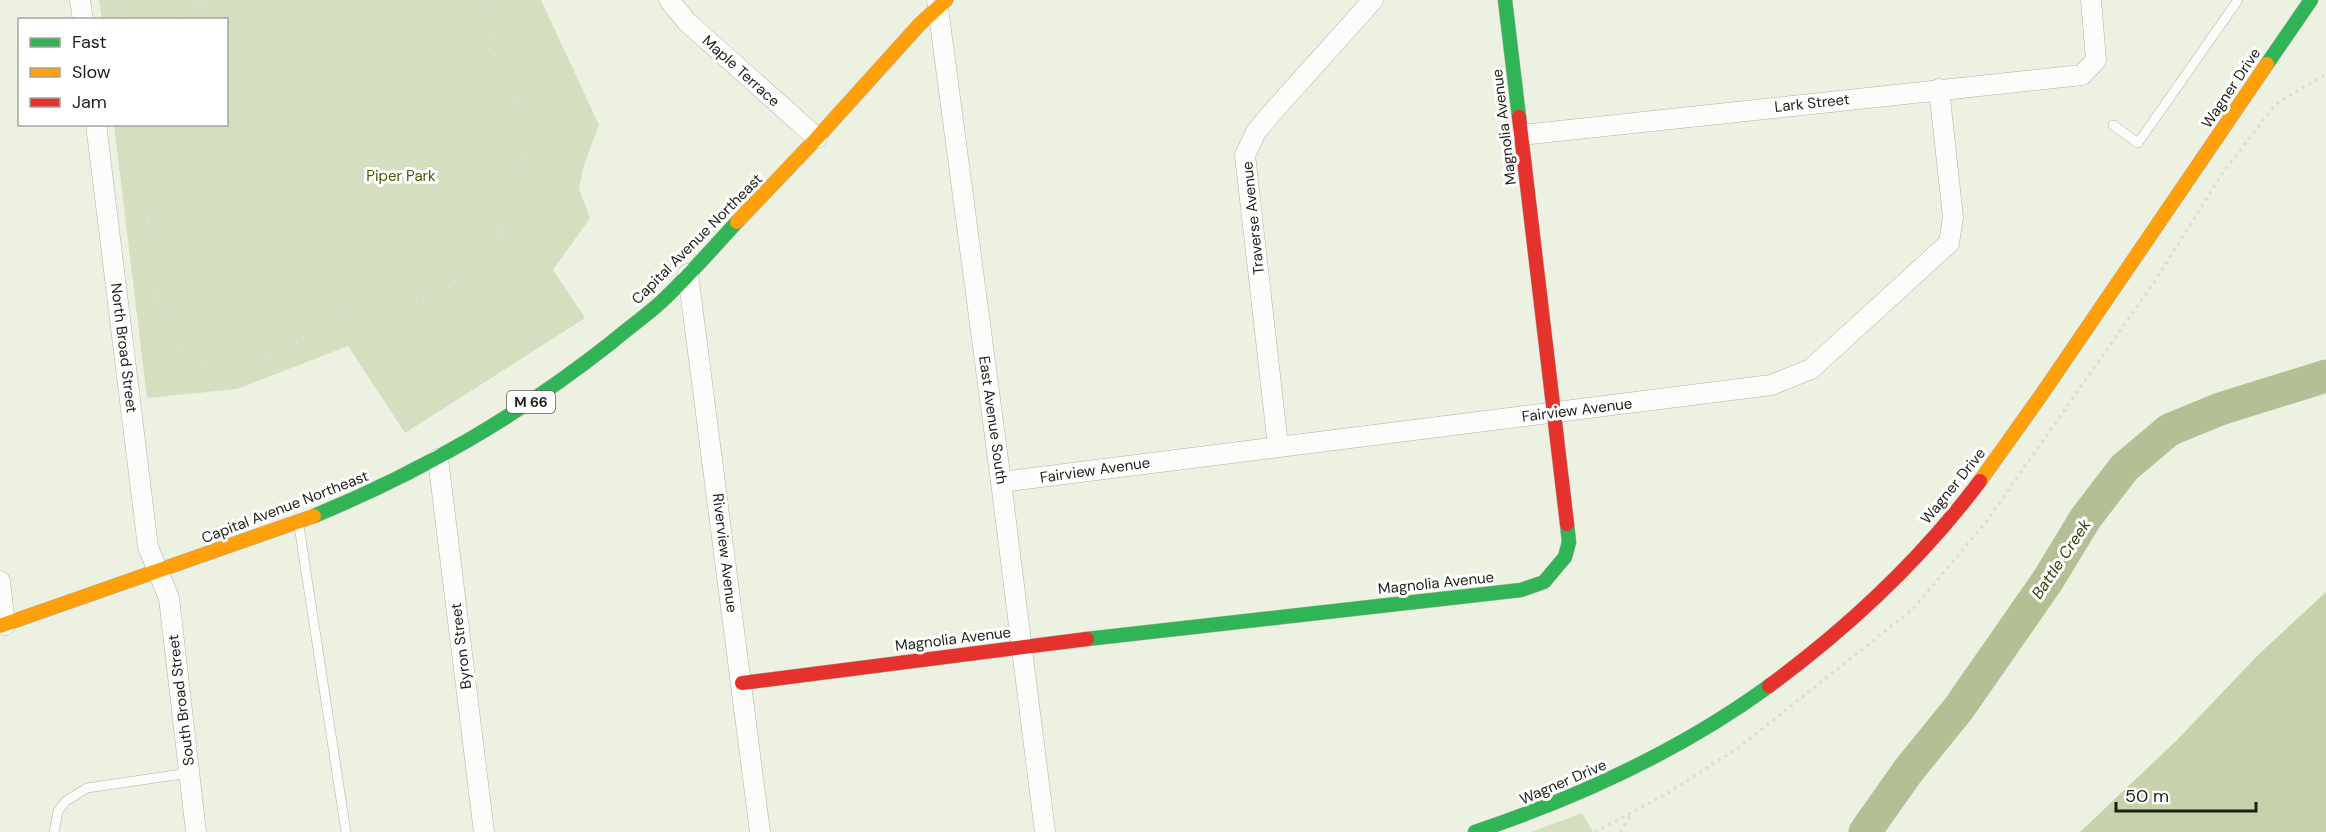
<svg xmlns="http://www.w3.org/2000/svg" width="2326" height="832" viewBox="0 0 2326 832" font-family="'DM Sans',sans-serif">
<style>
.green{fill:#d5dfbf}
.forest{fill:#c7d2ad}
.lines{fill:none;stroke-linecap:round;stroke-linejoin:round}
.river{stroke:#b3bf95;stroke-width:33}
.lane-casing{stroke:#b0b3a7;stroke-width:10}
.street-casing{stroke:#b0b3a7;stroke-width:21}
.fast-casing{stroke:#b0b3a7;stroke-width:15}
.slow-casing{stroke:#b0b3a7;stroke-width:15}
.jam-casing{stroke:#b0b3a7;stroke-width:15}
.path{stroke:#dcddd8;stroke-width:3;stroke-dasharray:3 4.5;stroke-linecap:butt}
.lane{stroke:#fcfdfa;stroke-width:9}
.street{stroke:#fcfdfa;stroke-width:20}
.fast{stroke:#30b455;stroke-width:14}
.slow{stroke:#ff9f0a;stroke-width:14}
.jam{stroke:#e5322d;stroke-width:14}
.labels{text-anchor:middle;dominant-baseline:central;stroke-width:6;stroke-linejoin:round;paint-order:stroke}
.shield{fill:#fff;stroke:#60625b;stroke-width:1.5}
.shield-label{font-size:14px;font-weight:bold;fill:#1c1f15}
.street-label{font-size:15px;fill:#1c1f15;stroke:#fff}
.park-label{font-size:15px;fill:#475800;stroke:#fff}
.water-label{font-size:16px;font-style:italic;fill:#344100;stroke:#fff}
</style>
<rect width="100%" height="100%" fill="#ecf1e1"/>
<!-- green -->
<g class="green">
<polygon points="99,0 541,0 599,125 584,165 579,189 590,218 553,270 585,318 405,433 348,346 237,389 147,398 114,125 226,124 226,20 102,19"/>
<polygon points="1582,813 1593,832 1531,832"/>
</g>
<!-- forest -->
<polygon class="forest" points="2326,592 2326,832 2080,832 2177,740 2258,655"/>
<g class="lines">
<!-- river -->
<polyline class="river" points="1865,832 1908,771 1959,708 2048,580 2085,519 2124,468 2169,430 2220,409 2326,376"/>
<!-- lane casing -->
<g class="lane-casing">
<g id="lane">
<polyline points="2113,125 2138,143 2238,0"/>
<polyline points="299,526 346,832"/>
<polyline points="54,832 58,811 66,801 87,788 189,773"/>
</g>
</g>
<!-- street casing -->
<g class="street-casing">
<g id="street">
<polyline points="80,0 83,20"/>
<polyline points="669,0 687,22 817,138"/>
<polyline points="937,0 1001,482 1045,832"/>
<polyline points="96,124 148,547 169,598 196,832"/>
<polyline points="1522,135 2082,75 2096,60 2091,0"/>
<polyline points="688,274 760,832"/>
<polyline points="1278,446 1245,155 1256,132 1269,116 1373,0"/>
<polyline points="438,459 484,832"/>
<polyline points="1001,482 1771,385 1811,369 1949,243 1953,217 1939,89"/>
<polyline points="0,581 5,625"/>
</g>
</g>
<!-- fast casing -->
<g class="fast-casing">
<g id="fast">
<polyline points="1505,0 1519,117"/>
<polyline points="2267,64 2311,0"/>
<path d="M 314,516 C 425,470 518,416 612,342 C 628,328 646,316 661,302 C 688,277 712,249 737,222"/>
<polyline points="1087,639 1521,590 1544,582 1565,557 1569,542 1567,524"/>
<path d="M 1475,832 C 1579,797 1680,751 1769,686"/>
</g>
</g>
<!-- slow casing -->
<g class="slow-casing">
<g id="slow">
<polyline points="737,222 817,138 919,25 946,0"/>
<polyline points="1980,481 2042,394 2267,64"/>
<polyline points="0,626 314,516"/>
</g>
</g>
<!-- jam casing -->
<g class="jam-casing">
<g id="jam">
<polyline points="1519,117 1567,524"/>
<polyline points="742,683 1087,639"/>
<path d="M 1769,686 C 1849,627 1920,561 1980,481"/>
</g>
</g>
<!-- path -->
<g class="path">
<polyline points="117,0 123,20"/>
<polyline points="194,0 199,8"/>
<polyline points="174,20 212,0"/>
<polyline points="138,124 155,290 164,321 178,344 196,361 218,373 250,367 337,319 410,304 440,293 468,273 494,245 510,212 519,182 526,148 523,115 491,48 489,0"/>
<polyline points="1595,832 1668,793 1738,748 1913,609 1986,522 2153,284 2224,171 2276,104 2326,74"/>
<polyline points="1620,832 1632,813"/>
</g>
<!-- lane -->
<use href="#lane" class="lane"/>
<!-- street -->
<use href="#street" class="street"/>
<!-- fast -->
<use href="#fast" class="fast"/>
<!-- slow -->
<use href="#slow" class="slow"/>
<!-- jam -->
<use href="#jam" class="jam"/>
</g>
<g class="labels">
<!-- shield labels -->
<rect class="shield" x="507" y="391" width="48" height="22" rx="4.5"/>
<g class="shield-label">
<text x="531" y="402">M 66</text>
</g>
<!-- street labels -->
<g class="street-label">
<text transform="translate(741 71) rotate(42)">Maple Terrace</text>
<text transform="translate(2231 88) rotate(-56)">Wagner Drive</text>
<text transform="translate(1812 103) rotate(-6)">Lark Street</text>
<text transform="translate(1504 127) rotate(-97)">Magnolia Avenue</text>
<text transform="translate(1253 218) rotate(-96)">Traverse Avenue</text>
<text transform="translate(697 239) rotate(-45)">Capital Avenue Northeast</text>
<text transform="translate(124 348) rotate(83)">North Broad Street</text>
<text transform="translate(1577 410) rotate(-7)">Fairview Avenue</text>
<text transform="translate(993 420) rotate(82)">East Avenue South</text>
<text transform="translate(1095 470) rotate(-8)">Fairview Avenue</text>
<text transform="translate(1953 486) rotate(-51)">Wagner Drive</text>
<text transform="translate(285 507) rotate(-21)">Capital Avenue Northeast</text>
<text transform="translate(725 553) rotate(83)">Riverview Avenue</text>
<text transform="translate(1436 583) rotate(-6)">Magnolia Avenue</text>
<text transform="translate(953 639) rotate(-7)">Magnolia Avenue</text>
<text transform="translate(461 646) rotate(-97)">Byron Street</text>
<text transform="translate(181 700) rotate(-97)">South Broad Street</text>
<text transform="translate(1563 782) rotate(-23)">Wagner Drive</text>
</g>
<!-- park labels -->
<g class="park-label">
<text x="401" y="176">Piper Park</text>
</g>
<!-- water labels -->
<g class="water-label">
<text transform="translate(2061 559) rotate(-56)">Battle Creek</text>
</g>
</g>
<!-- legend -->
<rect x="18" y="18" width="210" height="108" fill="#ffffff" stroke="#a4a5a1" stroke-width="1.5"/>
<rect x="30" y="38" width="30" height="9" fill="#30b455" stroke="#a4a5a1" stroke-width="1.5"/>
<text x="72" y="48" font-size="18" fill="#1c1f15">Fast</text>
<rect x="30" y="68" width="30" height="9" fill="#ff9f0a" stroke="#a4a5a1" stroke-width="1.5"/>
<text x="72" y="78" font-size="18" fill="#1c1f15">Slow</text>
<rect x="30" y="98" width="30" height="9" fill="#e5322d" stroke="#a4a5a1" stroke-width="1.5"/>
<text x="72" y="108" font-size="18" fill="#1c1f15">Jam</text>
<!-- scale -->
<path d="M2116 802v9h140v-9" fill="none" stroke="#1c1f15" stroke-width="3"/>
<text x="2125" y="802" font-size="18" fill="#1c1f15" stroke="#ffffff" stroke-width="4.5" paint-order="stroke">50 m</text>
</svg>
